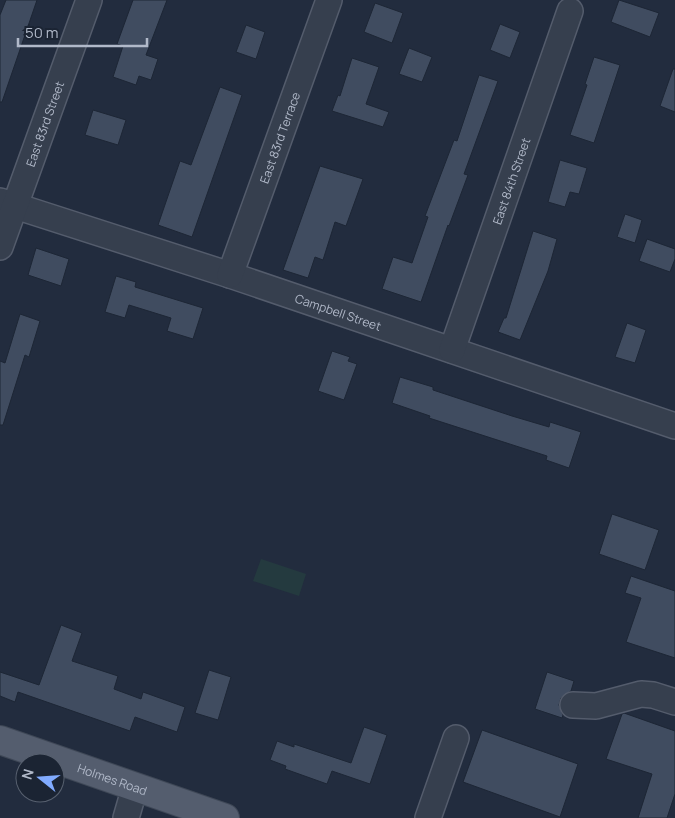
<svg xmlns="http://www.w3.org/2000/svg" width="675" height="818" viewBox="0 0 675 818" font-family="Manrope,sans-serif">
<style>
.green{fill:#243a3f}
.building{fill:#404c60;stroke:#1d2635}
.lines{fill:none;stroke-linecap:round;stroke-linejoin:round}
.minor-casing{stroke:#545c6c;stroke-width:28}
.major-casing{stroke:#3f4857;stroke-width:30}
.minor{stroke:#363f4e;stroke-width:25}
.major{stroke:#545d6e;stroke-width:28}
.labels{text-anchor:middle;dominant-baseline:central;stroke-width:4.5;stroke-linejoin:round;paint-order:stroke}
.street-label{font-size:12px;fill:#b1b9c9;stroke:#1b2433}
</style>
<rect width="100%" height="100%" fill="#222c3e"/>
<!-- green -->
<polygon class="green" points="261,559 306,574 299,596 253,581"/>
<!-- building -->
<g class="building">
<polygon points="6,0 37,0 2,102 0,102 0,15"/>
<polygon points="133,0 167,0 146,55 158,59 151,80 139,76 136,85 113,77 123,46 117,44"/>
<polygon points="619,0 659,13 650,37 611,22"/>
<polygon points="375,3 403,13 392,43 364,32"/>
<polygon points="500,24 520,32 510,58 490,50"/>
<polygon points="246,25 265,32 256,59 236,52"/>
<polygon points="409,48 432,57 422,82 399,74"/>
<polygon points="594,57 620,65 594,143 570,135 587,85 585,84"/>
<polygon points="352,58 379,67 366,104 389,112 383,127 332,111 338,95 340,96"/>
<polygon points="673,69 675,69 675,112 660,106"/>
<polygon points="479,75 498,81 464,174 468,175 449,226 448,225 421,302 382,289 393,257 412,263 428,217 425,216 454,140 457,141"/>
<polygon points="220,87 242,95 192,237 158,225 180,161 191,165"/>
<polygon points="93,110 126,120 118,145 85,135"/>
<polygon points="560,160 587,168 579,194 570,192 565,207 548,202"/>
<polygon points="320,166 363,179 346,226 335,222 323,260 315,257 308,278 283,270"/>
<polygon points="625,214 642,220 635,243 617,237"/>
<polygon points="533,231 557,239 548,271 520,340 498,332 504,318 506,318"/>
<polygon points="647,239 675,249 675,259 670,272 639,261"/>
<polygon points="36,248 69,259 61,286 28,275"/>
<polygon points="116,276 136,282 135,287 203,308 193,339 167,331 171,318 129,305 125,318 105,312"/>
<polygon points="20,314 40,321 29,357 25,355 3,425 0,425 0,361 5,363"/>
<polygon points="627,323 646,330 635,363 615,357"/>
<polygon points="332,351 350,357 348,361 357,364 344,400 318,391"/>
<polygon points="400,377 433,387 433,390 512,416 549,427 550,422 581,432 569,468 546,460 547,456 429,418 430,416 392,403"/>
<polygon points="612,514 659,530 645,570 599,554"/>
<polygon points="631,576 675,591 675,658 626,642 641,598 625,593"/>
<polygon points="61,625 82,633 72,661 118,676 114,689 141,699 143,692 185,707 177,732 135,717 130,731 18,692 15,702 0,696 0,672 39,685"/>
<polygon points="209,670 231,677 218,720 195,713"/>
<polygon points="547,672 574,681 571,691 561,698 559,705 563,715 562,718 535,709"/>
<polygon points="624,713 675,731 675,794 667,818 638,818 652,774 606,759 622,714"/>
<polygon points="364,727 387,735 370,784 332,771 327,784 285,769 286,766 270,760 277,741 294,747 294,744 351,763"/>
<polygon points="482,730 578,764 560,817 463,782"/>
</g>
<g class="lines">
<!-- minor casing -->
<g class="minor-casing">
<g id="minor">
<path id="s1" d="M 0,201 L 230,275 L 675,426"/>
<path id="s2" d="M 0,247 L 89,0"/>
<path id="s3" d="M 230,275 L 329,0"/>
<path id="s4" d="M 452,350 L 570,11"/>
<polyline points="573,705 596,706 641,694 653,695 675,702"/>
<polyline points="126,818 135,787"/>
<polyline points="428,818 456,738"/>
</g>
</g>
<!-- major casing -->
<g class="major-casing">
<g id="major">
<path id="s5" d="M 0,740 L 225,818"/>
</g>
</g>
<!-- minor -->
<use href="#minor" class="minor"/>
<!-- major -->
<use href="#major" class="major"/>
</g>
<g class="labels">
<!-- street labels -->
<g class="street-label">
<text stroke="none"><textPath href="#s2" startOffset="131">East 83rd Street</textPath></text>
<text stroke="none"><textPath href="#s3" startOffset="146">East 83rd Terrace</textPath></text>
<text stroke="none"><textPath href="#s4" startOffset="179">East 84th Street</textPath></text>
<text stroke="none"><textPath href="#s1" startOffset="356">Campbell Street</textPath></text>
<text stroke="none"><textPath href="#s5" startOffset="119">Holmes Road</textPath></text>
</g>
</g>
<!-- north arrow -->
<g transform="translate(40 778) rotate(287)"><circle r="24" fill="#1b2433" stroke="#57606f"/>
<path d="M0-4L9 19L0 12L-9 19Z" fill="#81abff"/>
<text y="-8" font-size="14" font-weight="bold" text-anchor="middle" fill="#b1b9c9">N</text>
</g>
<!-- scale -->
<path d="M18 38v8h129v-8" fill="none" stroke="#b1b9c9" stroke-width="2.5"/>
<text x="25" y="38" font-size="15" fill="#b1b9c9" stroke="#1b2433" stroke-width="4" paint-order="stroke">50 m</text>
</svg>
